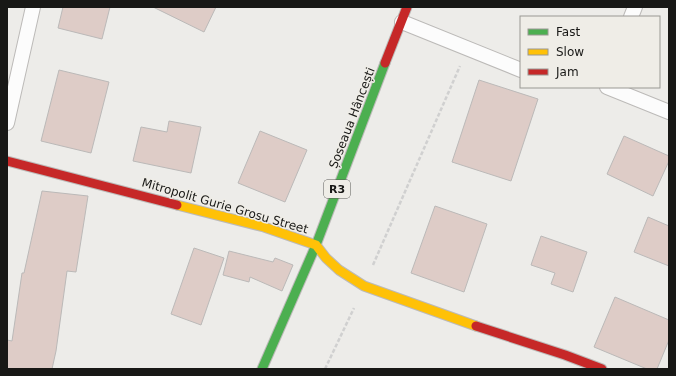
<svg xmlns="http://www.w3.org/2000/svg" width="676" height="376" viewBox="0 0 676 376" font-family="'DejaVu Sans',sans-serif">
<style>
.building{fill:#deccc7;stroke:#bbb9b8}
.lines{fill:none;stroke-linecap:round;stroke-linejoin:round}
.lane-casing{stroke:#bcbab8;stroke-width:16}
.fast-casing{stroke:#bcbab8;stroke-width:11}
.slow-casing{stroke:#bcbab8;stroke-width:11}
.jam-casing{stroke:#bcbab8;stroke-width:11}
.path{stroke:#d0d0d0;stroke-width:2.5;stroke-dasharray:4 2;stroke-linecap:butt}
.lane{stroke:#fcfcfc;stroke-width:14}
.fast{stroke:#4caf50;stroke-width:9}
.slow{stroke:#ffc107;stroke-width:9}
.jam{stroke:#c62828;stroke-width:9}
.labels{text-anchor:middle;dominant-baseline:central;stroke-width:3;stroke-linejoin:round;paint-order:stroke}
.shield{fill:#efede7;stroke:#585855;stroke-width:1}
.shield-label{font-size:11px;font-weight:bold;fill:#181816}
.street-label{font-size:12px;fill:#181816;stroke:#efede7}
</style>
<rect width="100%" height="100%" fill="#edece9"/>
<!-- building -->
<g class="building">
<polygon points="63,7 110,7 102,39 58,28"/>
<polygon points="153,7 216,7 204,32"/>
<polygon points="59,70 109,82 91,153 41,141"/>
<polygon points="479,80 538,99 511,181 452,162"/>
<polygon points="169,121 201,127 191,173 133,161 141,127 167,132"/>
<polygon points="260,131 307,150 285,202 238,183"/>
<polygon points="624,136 669,156 669,161 653,196 607,174"/>
<polygon points="42,191 88,196 76,272 67,271 56,351 52,369 7,369 7,340 12,341 22,273 24,273"/>
<polygon points="435,206 487,224 464,292 411,273"/>
<polygon points="648,217 669,226 669,266 634,252"/>
<polygon points="541,236 587,252 573,292 551,284 555,273 531,265"/>
<polygon points="194,248 224,258 201,325 171,314"/>
<polygon points="229,251 273,262 275,258 293,265 282,291 250,277 249,282 223,275"/>
<polygon points="615,297 669,320 669,340 657,369 647,369 594,347"/>
</g>
<g class="lines">
<!-- lane casing -->
<g class="lane-casing">
<g id="lane">
<polyline points="631,17 635,7"/>
<polyline points="402,22 521,70"/>
<polyline points="607,87 669,112"/>
<polyline points="7,123 33,7"/>
</g>
</g>
<!-- fast casing -->
<g class="fast-casing">
<polyline id="fast" points="262,369 316,245 385,63"/>
</g>
<!-- slow casing -->
<g class="slow-casing">
<polyline id="slow" points="177,205 264,227 316,245 326,258 339,270 364,286 476,326"/>
</g>
<!-- jam casing -->
<g class="jam-casing">
<g id="jam">
<polyline points="385,63 407,7"/>
<polyline points="7,161 177,205"/>
<polyline points="476,326 565,355 602,369"/>
</g>
</g>
<!-- path -->
<g class="path">
<polyline points="373,265 460,66"/>
<polyline points="325,369 354,308"/>
</g>
<!-- lane -->
<use href="#lane" class="lane"/>
<!-- fast -->
<use href="#fast" class="fast"/>
<!-- slow -->
<use href="#slow" class="slow"/>
<!-- jam -->
<use href="#jam" class="jam"/>
</g>
<g class="labels">
<!-- shield labels -->
<rect class="shield" x="324" y="180" width="26" height="18" rx="3"/>
<g class="shield-label">
<text x="337" y="189">R3</text>
</g>
<!-- street labels -->
<g class="street-label">
<text transform="translate(352 118) rotate(-69)">Șoseaua Hâncești</text>
<text transform="translate(225 206) rotate(16)">Mitropolit Gurie Grosu Street</text>
</g>
</g>
<!-- border -->
<rect width="676" height="376" fill="none" stroke="#181816" stroke-width="16"/>
<!-- legend -->
<rect x="520" y="16" width="140" height="72" fill="#efede7" stroke="#999893"/>
<rect x="528" y="29" width="20" height="6" fill="#4caf50" stroke="#999893"/>
<text x="556" y="36" font-size="12" fill="#181816">Fast</text>
<rect x="528" y="49" width="20" height="6" fill="#ffc107" stroke="#999893"/>
<text x="556" y="56" font-size="12" fill="#181816">Slow</text>
<rect x="528" y="69" width="20" height="6" fill="#c62828" stroke="#999893"/>
<text x="556" y="76" font-size="12" fill="#181816">Jam</text>
</svg>
